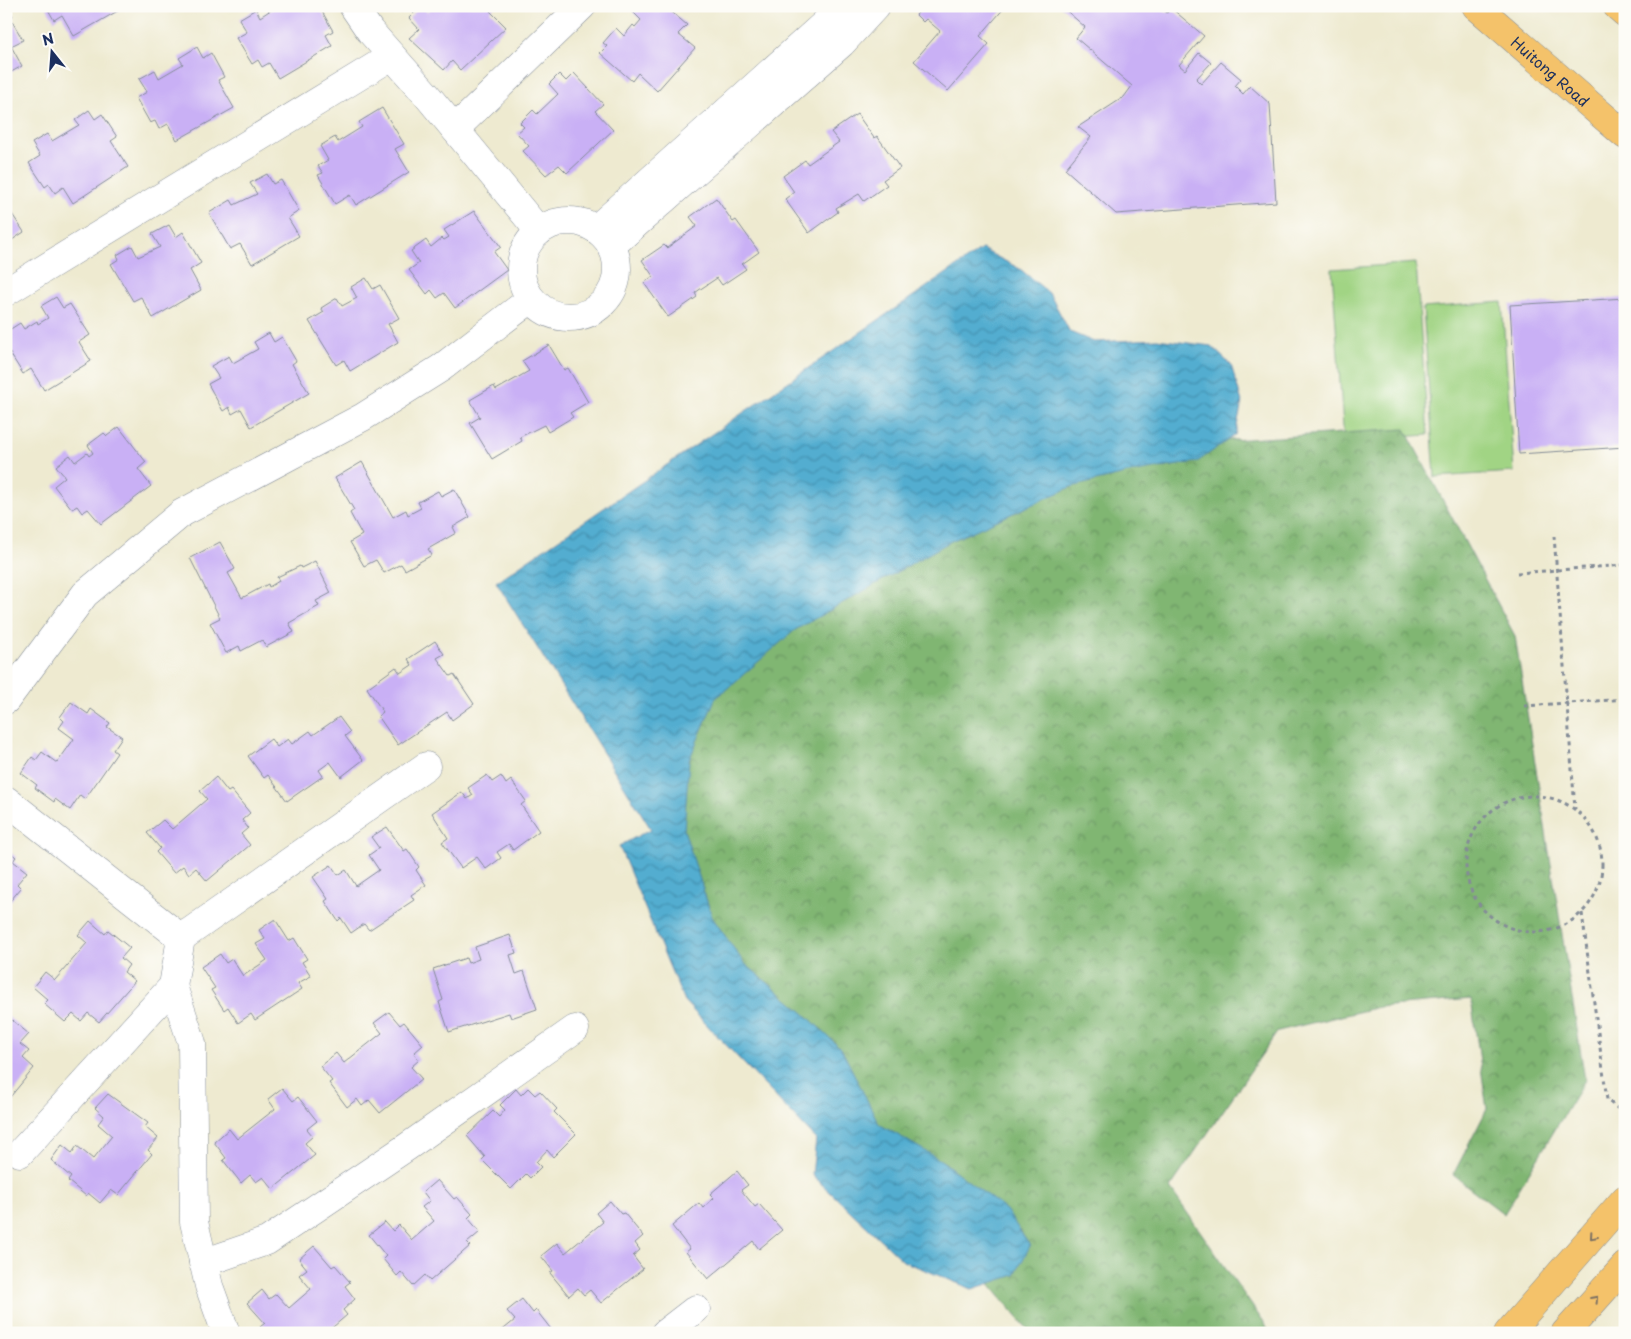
<svg xmlns="http://www.w3.org/2000/svg" width="1631" height="1339" viewBox="0 0 1631 1339" font-family="'Playpen Sans',sans-serif">
<style>
.green{fill:#a1d484;stroke:#5e8271}
.forest{fill:url(#forest-crowns);stroke:#4e7268}
.water{fill:url(#water-waves);stroke:#366e97}
.building{fill:#c9b0f5}
.lines{fill:none;stroke-linecap:round;stroke-linejoin:round}
.minor-casing{stroke:#848c97;stroke-width:29}
.major-casing{stroke:#848c97;stroke-width:29}
.path{stroke:#848c97;stroke-width:3;stroke-dasharray:4 4;stroke-linecap:butt}
.minor{stroke:#fff;stroke-width:28}
.major{stroke:#f4c26a;stroke-width:28}
.oneway{stroke:#7d7163}
.labels{text-anchor:middle;dominant-baseline:central;stroke-width:4.5;stroke-linejoin:round;paint-order:stroke}
.street-label{font-size:15px;fill:#1b2f5e;stroke:#fdfcf7}
</style>
<defs>
<pattern id="forest-crowns" width="20" height="18" patternUnits="userSpaceOnUse" patternTransform="scale(1.25)"><rect width="20" height="18" fill="#80b672"/><path d="M2 6a3 3 0 1 1 6 0M12 15a3 3 0 1 1 6 0" fill="none" stroke="#689461"/></pattern>
<pattern id="water-waves" width="16" height="10" patternUnits="userSpaceOnUse" patternTransform="scale(1.25)"><rect width="16" height="10" fill="#52add0"/><path d="M0 5q4-4 8 0t8 0" fill="none" stroke="#438dac"/></pattern>
</defs>
<rect width="100%" height="100%" fill="#fdfcf7"/>
<filter id="ink" filterUnits="userSpaceOnUse"><feTurbulence type="fractalNoise" baseFrequency=".02" numOctaves="2"/><feDisplacementMap in="SourceGraphic" scale="10" xChannelSelector="R" yChannelSelector="G"/><feConvolveMatrix kernelMatrix="1 2 1 2 8 2 1 2 1" color-interpolation-filters="sRGB"/></filter>
<filter id="wash" filterUnits="userSpaceOnUse"><feTurbulence type="fractalNoise" baseFrequency=".0096" numOctaves="4" result="noise"/><feDisplacementMap in="SourceGraphic" scale="20" xChannelSelector="R" yChannelSelector="G"/><feGaussianBlur stdDeviation="1.12" result="paint"/><feColorMatrix in="noise" values="0 0 0 0 0 0 0 0 0 0 0 0 0 0 0 0 0 1.4 0 .05"/><feComposite in="paint" operator="in"/></filter>
<g filter="url(#wash)">
<rect width="100%" height="100%" fill="#eeead0"/>
<!-- green -->
<g class="green">
<polygon points="1416,263 1428,435 1344,441 1332,269"/>
<polygon points="1502,302 1514,472 1435,477 1423,308"/>
</g>
<!-- forest -->
<polygon class="forest" points="1405,429 1515,636 1585,1080 1504,1214 1453,1175 1487,1109 1471,999 1379,1007 1278,1031 1170,1188 1271,1333 1031,1333 745,997 680,869 687,726 741,653 961,515 1153,445"/>
<!-- water -->
<polygon class="water" points="982,249 1020,269 1049,293 1070,332 1094,342 1157,339 1211,346 1231,365 1242,402 1235,435 1197,462 1129,473 1071,487 951,541 795,630 715,699 689,760 684,830 712,917 744,963 805,1014 842,1050 879,1124 942,1161 1006,1210 1030,1246 1015,1275 972,1289 903,1261 812,1175 816,1139 684,1001 619,846 651,829 496,582"/>
<g id="blocks">
<!-- building -->
<g class="building">
<polygon points="6,6 13,16 10,18 23,40 11,46 22,66 6,75"/>
<polygon points="46,6 119,6 121,9 74,36 62,15 54,20"/>
<polygon points="277,6 319,6 333,31 326,35 332,46 278,78 269,63 262,67 258,60 252,64 236,38 247,32 239,19 256,9 260,17"/>
<polygon points="421,6 427,12 434,6 495,6 490,11 506,27 460,70 452,61 444,70 409,38 419,29 409,18"/>
<polygon points="638,6 669,6 667,8 687,25 678,34 695,48 657,91 638,73 632,81 600,53 607,46 603,43 616,28 624,36 633,25 635,27 641,20 633,12"/>
<polygon points="924,6 1006,6 980,36 989,44 948,91 914,61 940,31 926,19 923,22 916,15"/>
<polygon points="1061,6 1159,6 1167,13 1171,8 1204,36 1179,65 1185,70 1199,53 1211,63 1196,79 1201,84 1221,62 1241,79 1235,86 1243,94 1250,86 1270,104 1276,202 1116,214 1065,169 1091,137 1078,127 1124,97 1132,86 1076,38 1085,27"/>
<polygon points="197,47 203,58 211,53 224,77 218,80 234,108 177,140 168,124 159,129 155,121 150,123 136,98 147,92 139,79 155,70 159,78 183,64 179,58"/>
<polygon points="574,73 603,104 595,111 613,130 567,173 559,165 546,175 523,151 529,146 517,133 524,127 520,123 533,110 537,114 558,94 549,84 559,74 566,81"/>
<polygon points="382,108 404,144 395,149 409,172 356,205 350,195 335,204 318,175 323,173 318,166 328,160 320,146 335,137 338,142 362,127 359,122"/>
<polygon points="89,110 95,119 102,114 117,137 111,141 128,167 73,203 63,187 55,193 49,184 45,187 29,163 40,156 32,143 47,134 52,141 79,125 75,120"/>
<polygon points="857,114 874,138 877,136 900,168 883,180 887,185 864,201 859,194 836,208 838,212 809,233 785,199 794,192 783,176 805,160 808,164 839,142 831,132"/>
<polygon points="267,174 273,184 281,180 299,211 288,218 299,236 252,264 240,244 230,249 209,213 231,200 234,205 257,194 250,183"/>
<polygon points="6,193 12,202 6,205 24,232 6,244"/>
<polygon points="716,198 733,222 736,220 759,252 742,264 746,269 722,285 717,278 699,290 695,293 697,297 668,317 644,283 653,276 642,260 664,245 667,248 697,226 690,217"/>
<polygon points="474,211 501,247 494,252 507,270 455,308 444,293 437,298 431,290 427,294 409,270 419,263 411,251 426,240 431,247 442,238 444,240 449,237 444,230"/>
<polygon points="169,225 176,237 183,232 201,263 190,270 201,290 153,318 141,297 133,301 111,264 119,259 117,255 132,246 138,257 160,247 152,234"/>
<polygon points="366,278 373,289 380,285 399,318 388,324 398,342 350,371 344,360 336,365 309,321 324,312 321,308 337,298 342,306 357,298 351,287"/>
<polygon points="56,297 63,308 70,304 90,335 79,342 91,361 44,390 31,369 23,374 6,347 6,332 20,323 24,329 37,321 38,324 48,318 41,306"/>
<polygon points="1625,298 1625,447 1519,454 1510,305"/>
<polygon points="269,333 274,342 282,337 296,361 292,364 309,393 251,427 241,409 232,414 229,407 223,411 208,384 219,378 211,366 229,356 233,363 258,349 254,342"/>
<polygon points="549,345 564,370 568,368 588,402 570,413 573,417 548,432 544,425 520,437 522,441 492,459 470,423 480,417 470,400 494,386 496,390 529,371 522,361"/>
<polygon points="119,427 146,462 138,469 151,486 101,524 88,509 82,513 77,506 72,509 54,486 65,477 56,466 70,455 75,462 87,453 89,456 93,453 88,445 104,433 107,436"/>
<polygon points="362,462 393,517 406,510 408,515 421,508 418,502 438,491 441,496 454,489 470,517 453,527 456,533 428,549 432,555 405,570 401,564 384,573 376,560 364,566 350,542 362,535 350,513 354,510 335,478"/>
<polygon points="220,542 235,569 228,573 242,598 268,584 269,587 279,581 277,577 300,566 301,568 315,561 331,593 316,601 319,606 289,623 294,632 266,647 262,640 241,651 239,646 226,653 210,623 220,618 190,558"/>
<polygon points="435,641 444,654 437,658 450,676 454,674 474,704 452,720 447,712 398,745 378,716 383,712 367,688 396,667 400,673 412,665 408,659"/>
<polygon points="71,702 88,714 91,709 110,723 107,727 122,737 113,750 117,753 85,799 80,795 70,810 55,799 54,802 35,788 37,785 21,773 32,757 36,760 42,752 57,763 74,739 59,728 64,721 60,717"/>
<polygon points="339,717 350,732 345,736 363,760 341,777 330,762 319,770 323,776 287,801 268,775 264,778 248,756 271,739 277,747 288,739 292,744 310,731 313,735"/>
<polygon points="487,775 492,782 501,776 506,784 511,780 526,801 521,805 539,831 513,850 509,844 497,852 501,858 486,869 477,857 461,868 442,842 448,838 432,813 462,792 467,799 473,795 468,788"/>
<polygon points="216,777 228,792 231,790 250,813 242,820 248,828 241,834 250,845 207,881 196,868 189,874 183,866 174,873 156,852 160,848 147,833 163,820 172,829 207,799 200,791"/>
<polygon points="387,827 404,851 407,849 419,867 416,870 426,885 411,895 414,900 369,930 364,924 351,933 341,918 338,921 325,901 328,899 313,877 331,865 338,875 346,870 356,886 379,870 369,855 379,848 371,837"/>
<polygon points="6,849 16,857 13,861 27,872 17,884 21,888 6,906"/>
<polygon points="275,919 289,941 294,938 307,959 302,962 311,976 298,983 302,989 255,1020 251,1014 238,1023 228,1007 224,1010 211,990 215,988 201,967 220,954 226,963 232,959 243,976 267,960 256,944 265,939 259,930"/>
<polygon points="90,921 105,934 108,930 130,948 121,958 129,965 124,972 135,981 99,1022 88,1013 81,1021 73,1014 65,1022 44,1004 48,1000 33,987 45,972 55,980 87,943 78,935"/>
<polygon points="510,935 516,953 510,955 516,974 524,971 537,1009 511,1018 509,1013 449,1032 439,1002 443,1000 433,969 466,958 468,963 479,959 475,947"/>
<polygon points="389,1012 400,1025 404,1022 423,1045 414,1053 419,1060 411,1067 422,1079 380,1113 369,1100 362,1106 357,1099 347,1107 329,1083 332,1081 320,1066 336,1053 344,1063 382,1033 374,1023"/>
<polygon points="7,1016 29,1034 20,1044 29,1051 23,1058 34,1068 6,1102"/>
<polygon points="282,1088 293,1101 298,1097 317,1121 307,1129 313,1136 305,1143 315,1155 273,1189 263,1177 256,1182 250,1175 241,1183 223,1160 226,1158 214,1142 229,1129 237,1139 275,1109 268,1099"/>
<polygon points="528,1088 535,1095 540,1091 557,1109 554,1112 576,1134 553,1157 547,1150 536,1162 541,1167 530,1178 526,1174 511,1189 482,1160 485,1157 467,1136 493,1111 499,1117 505,1110 500,1105 516,1089 521,1095"/>
<polygon points="108,1094 148,1123 145,1127 158,1138 148,1150 152,1154 118,1195 111,1190 100,1203 88,1193 86,1196 68,1181 71,1177 51,1160 62,1145 72,1153 77,1146 93,1159 112,1136 98,1124 104,1116 95,1108"/>
<polygon points="737,1171 748,1185 741,1190 755,1207 759,1204 782,1230 759,1249 753,1241 708,1279 686,1252 690,1249 672,1226 699,1203 703,1208 714,1198 710,1194"/>
<polygon points="437,1180 454,1199 457,1197 472,1214 468,1218 480,1232 467,1243 470,1246 430,1281 425,1275 413,1286 401,1272 397,1276 383,1259 386,1256 369,1235 385,1222 393,1231 399,1225 412,1240 434,1221 422,1207 430,1201 423,1192"/>
<polygon points="610,1201 621,1214 624,1213 643,1236 635,1243 640,1250 633,1256 643,1269 601,1303 590,1290 584,1295 578,1288 569,1296 550,1273 553,1271 541,1256 557,1243 565,1253 603,1222 596,1213"/>
<polygon points="314,1246 332,1267 335,1265 350,1282 345,1286 355,1299 343,1310 347,1315 326,1333 264,1333 260,1327 265,1323 247,1303 262,1290 269,1299 276,1294 289,1308 311,1289 299,1275 307,1269 299,1259"/>
<polygon points="522,1299 533,1313 536,1310 554,1333 499,1333 515,1320 507,1311"/>
</g>
</g>
</g>
<g filter="url(#ink)">
<use href="#blocks" fill-opacity="0" stroke="#848c97" stroke-width="1"/>
<g class="lines">
<!-- minor casing -->
<g class="minor-casing">
<g id="minor">
<polyline points="353,6 370,31 425,93 539,231"/>
<polyline points="455,129 582,6"/>
<circle cx="569" cy="269" r="48"/>
<polyline points="596,229 823,25 840,6"/>
<polyline points="611,246 842,43 876,6"/>
<polyline points="6,292 392,56"/>
<polyline points="6,700 85,594 182,513 363,417 441,368 531,299"/>
<polyline points="6,800 181,938 426,766"/>
<polyline points="173,986 192,1043 194,1222 209,1286 226,1333"/>
<polyline points="20,1153 173,986 181,938"/>
<polyline points="203,1263 267,1241 407,1147 575,1029"/>
<polyline points="665,1333 696,1309"/>
</g>
</g>
<!-- major casing -->
<g class="major-casing">
<g id="major">
<path id="s1" d="M 1476,6 L 1625,135"/>
<polyline points="1617,6 1625,13"/>
<polyline points="1508,1333 1625,1199"/>
<polyline points="1565,1333 1625,1266"/>
</g>
</g>
<!-- path -->
<g class="path">
<polyline points="1554,536 1575,809"/>
<polyline points="1517,573 1625,565"/>
<polyline points="1524,706 1625,699"/>
<circle cx="1534" cy="864" r="68"/>
<polyline points="1582,913 1607,1100 1625,1114"/>
</g>
<!-- minor -->
<use href="#minor" class="minor"/>
<!-- major -->
<use href="#major" class="major"/>
</g>
<!-- one-way arrows -->
<defs><path id="oneway-chevron" d="M-2-3.5L2.5 0L-2 3.5" fill="none" stroke-width="1.6" stroke-linecap="round" stroke-linejoin="round" transform="scale(1.25)"/></defs>
<g class="oneway">
<use href="#oneway-chevron" transform="translate(1593 1236) rotate(131)"/>
<use href="#oneway-chevron" transform="translate(1595 1299) rotate(-48)"/>
</g>
</g>
<g class="labels">
<!-- street labels -->
<g class="street-label">
<text stroke="none"><textPath href="#s1" startOffset="99">Huitong Road</textPath></text>
</g>
</g>
<!-- margin -->
<rect width="1631" height="1339" fill="none" stroke="#fdfcf7" stroke-width="25"/>
<!-- north arrow -->
<g transform="translate(52 52) rotate(343)" stroke="#fdfcf7" stroke-width="4" paint-order="stroke">
<path d="M0-4L9 19L0 12L-9 19Z" fill="#1b2f5e"/>
<text y="-8" font-size="14" font-weight="bold" text-anchor="middle" fill="#1b2f5e">N</text>
</g>
</svg>
